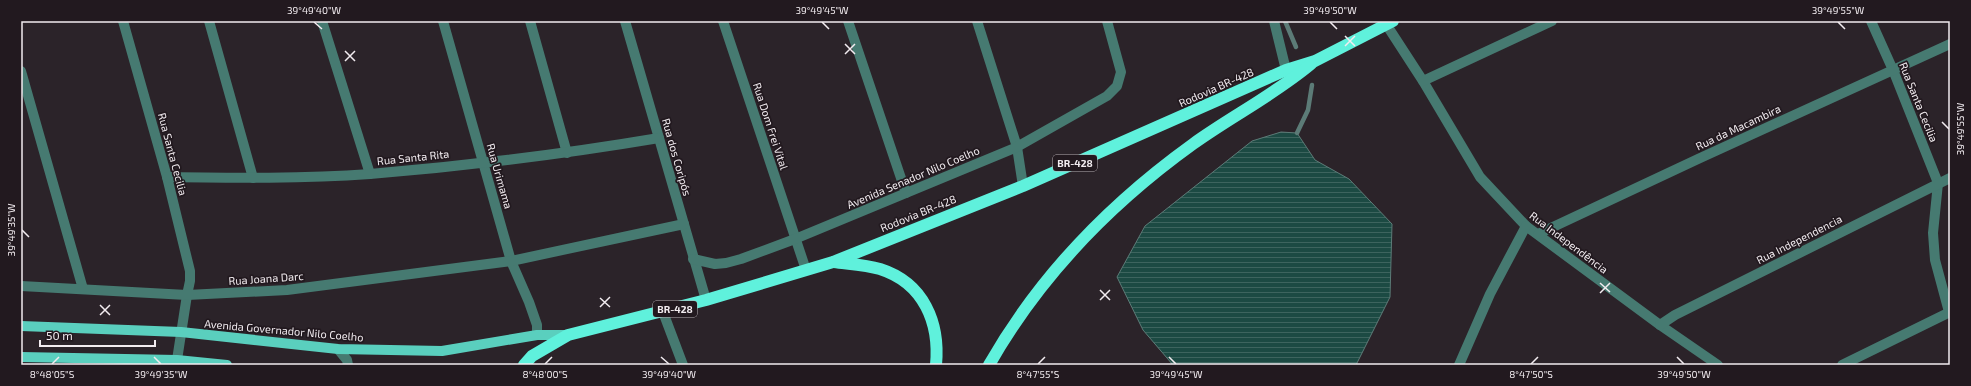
<svg xmlns="http://www.w3.org/2000/svg" width="1971" height="386" viewBox="0 0 1971 386" font-family="'Exo 2',sans-serif">
<style>
.water{fill:url(#water-rules);stroke:#5c7b77}
.lines{fill:none;stroke-linecap:round;stroke-linejoin:round}
.stream{stroke:#5c7b77;stroke-width:4.5}
.minor{stroke:#467a71;stroke-width:10}
.major{stroke:#5acfbe;stroke-width:10}
.highway{stroke:#5ff1dc;stroke-width:12}
.ticks{fill:none;stroke:#f2ecf0;stroke-width:1.5}
.labels{text-anchor:middle;dominant-baseline:central;stroke-width:3.5;stroke-linejoin:round;paint-order:stroke}
.shield{fill:#22191f;stroke:#b4adb1;stroke-width:1}
.shield-label{font-size:10px;font-weight:bold;fill:#f2ecf0}
.street-label{font-size:11px;fill:#f2ecf0;stroke:#22191f}
.neatline{fill:none;stroke:#f2ecf0;stroke-width:1.5}
.ticks-label{font-size:10px;text-anchor:middle;fill:#f2ecf0}
</style>
<defs>
<pattern id="water-rules" width="6" height="5" patternUnits="userSpaceOnUse"><rect width="6" height="5" fill="#1c4a43"/><path d="M0 2.5h6" fill="none" stroke="#3d645e"/></pattern>
</defs>
<rect width="100%" height="100%" fill="#2b2329"/>
<!-- water -->
<polygon class="water" points="1281,132 1297,133 1315,160 1349,179 1392,224 1390,297 1356,365 1173,365 1143,330 1117,277 1145,226 1252,141"/>
<g class="lines">
<!-- stream -->
<g class="stream">
<polyline points="1285,21 1296,47"/>
<polyline points="1297,133 1308,110 1312,85"/>
</g>
<!-- minor -->
<g class="minor">
<polyline points="123,21 167,177 190,271 190,281 187,295 177,360"/>
<polyline points="209,21 253,178"/>
<polyline points="322,21 370,174"/>
<polyline points="443,21 511,261 529,302 537,325 537,335"/>
<polyline points="530,21 567,153"/>
<polyline points="625,21 706,300"/>
<polyline points="723,21 806,270"/>
<polyline points="848,21 906,193"/>
<polyline points="977,21 1017,147 1023,186"/>
<polyline points="1274,21 1286,70"/>
<polyline points="1871,21 1893,70 1938,183 1933,233 1935,260 1949,312"/>
<polyline points="1386,24 1423,81 1480,177 1526,226 1660,325 1718,365"/>
<polyline points="21,71 83,289"/>
<polyline points="1423,81 1552,21"/>
<path d="M 167,177 C 235,178 303,179 370,174 C 467,166 564,154 659,138"/>
<polyline points="1538,234 1698,159 1950,44"/>
<polyline points="693,259 715,264 726,263 741,259 795,239 1017,147 1107,96 1117,86 1121,72 1107,21"/>
<polyline points="21,286 187,295 287,290 511,261 684,224"/>
<polyline points="663,312 683,365"/>
<polyline points="1660,325 1675,315 1950,178"/>
<polyline points="338,349 347,360 348,365"/>
<polyline points="1459,365 1490,294 1526,226"/>
<polyline points="1842,365 1950,312"/>
</g>
<!-- major -->
<g class="major">
<polyline points="21,326 181,332 338,349 442,351 537,335 568,335"/>
<polyline points="21,357 177,360 227,365"/>
</g>
<!-- highway -->
<g class="highway">
<path d="M 834,262 C 849,264 866,265 880,269 C 924,283 940,323 936,365"/>
<polyline points="524,365 532,356 568,335 706,300 833,262 1023,186 1286,70 1315,61 1393,21"/>
<path d="M 989,365 C 1039,277 1111,203 1193,144 C 1232,116 1274,95 1311,64"/>
</g>
</g>
<!-- ticks -->
<path class="ticks" d="M 314,22 L 322,29M 822,22 L 829,29M 1330,22 L 1337,29M 1838,22 L 1845,29M 1345,36 L 1355,46M 845,44 L 855,54M 1345,46 L 1355,36M 345,51 L 355,61M 845,54 L 855,44M 345,61 L 355,51M 1942,122 L 1949,129M 22,230 L 29,237M 1600,283 L 1610,292M 1100,290 L 1110,300M 1600,293 L 1610,283M 600,298 L 610,307M 1100,300 L 1110,290M 100,305 L 110,315M 600,307 L 610,297M 100,315 L 110,305M 154,357 L 161,364M 661,357 L 669,364M 1169,357 L 1176,364M 1677,357 L 1684,364M 52,364 L 59,357M 545,364 L 552,357M 1038,364 L 1045,357M 1531,364 L 1538,357"/>
<g class="labels">
<!-- shield labels -->
<g class="shield">
<rect x="1053" y="155" width="44" height="16" rx="3"/>
<rect x="653" y="301" width="44" height="16" rx="3"/>
</g>
<g class="shield-label">
<text x="1075" y="163">BR-428</text>
<text x="675" y="309">BR-428</text>
</g>
<!-- street labels -->
<g class="street-label">
<text transform="translate(1216 87) rotate(-24)">Rodovia BR-428</text>
<text transform="translate(1919 102) rotate(68)">Rua Santa Cecilia</text>
<text transform="translate(771 126) rotate(72)">Rua Dom Frei Vital</text>
<text transform="translate(1738 127) rotate(-25)">Rua da Macambira</text>
<text transform="translate(173 154) rotate(75)">Rua Santa Cecilia</text>
<text transform="translate(413 157) rotate(-6)">Rua Santa Rita</text>
<text transform="translate(677 157) rotate(74)">Rua dos Coripós</text>
<text transform="translate(500 176) rotate(74)">Rua Urimama</text>
<text transform="translate(913 177) rotate(-23)">Avenida Senador Nilo Coelho</text>
<text transform="translate(918 213) rotate(-22)">Rodovia BR-428</text>
<text transform="translate(1799 239) rotate(-27)">Rua Independencia</text>
<text transform="translate(1569 242) rotate(37)">Rua Independência</text>
<text transform="translate(266 278) rotate(-4)">Rua Joana Darc</text>
<text transform="translate(284 330) rotate(5)">Avenida Governador Nilo Coelho</text>
</g>
</g>
<!-- border -->
<rect width="1971" height="386" fill="none" stroke="#22191f" stroke-width="44"/>
<!-- scale -->
<path d="M40 340v6h115v-6" fill="none" stroke="#f2ecf0" stroke-width="2"/>
<text x="46" y="340" font-size="12" fill="#f2ecf0" stroke="#22191f" stroke-width="3" paint-order="stroke">50 m</text>
<rect x="22" y="22" width="1927" height="342" class="neatline"/>
<g class="ticks-label">
<text x="314" y="14">39°49'40"W</text>
<text x="822" y="14">39°49'45"W</text>
<text x="1330" y="14">39°49'50"W</text>
<text x="1838" y="14">39°49'55"W</text>
<text transform="translate(1960 129) rotate(-90)" y="4">39°49'55"W</text>
<text transform="translate(11 230) rotate(-90)" y="4">39°49'35"W</text>
<text x="52" y="378">8°48'05"S</text>
<text x="161" y="378">39°49'35"W</text>
<text x="545" y="378">8°48'00"S</text>
<text x="669" y="378">39°49'40"W</text>
<text x="1038" y="378">8°47'55"S</text>
<text x="1176" y="378">39°49'45"W</text>
<text x="1531" y="378">8°47'50"S</text>
<text x="1684" y="378">39°49'50"W</text>
</g>
</svg>
